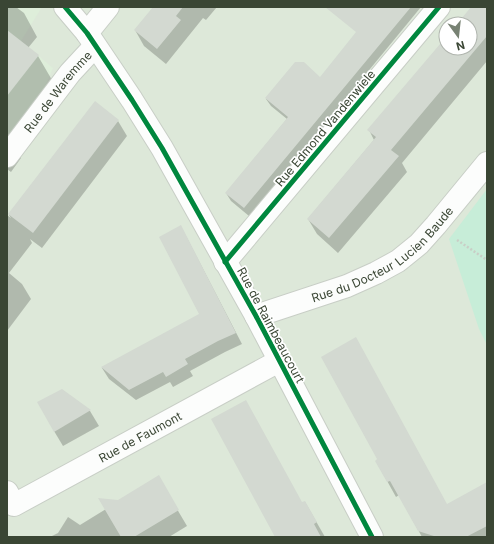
<svg xmlns="http://www.w3.org/2000/svg" width="494" height="544" viewBox="0 0 494 544" font-family="Inter,sans-serif">
<style>
.residential{fill:#dde8d9;fill-rule:evenodd}
.education{fill:#deeeda}
.green{fill:#c7edd8}
.shadow{fill:#0003}
.building{fill:#d3d9d1}
.lines{fill:none;stroke-linecap:round;stroke-linejoin:round}
.minor-casing{stroke:#c8cec6;stroke-width:24}
.path{stroke:#c9cec6;stroke-width:2.5;stroke-dasharray:2 2;stroke-linecap:butt}
.minor{stroke:#fcfdfc;stroke-width:22}
.cycleway-casing{stroke:#fff;stroke-width:8}
.cycleway{stroke:#00873e;stroke-width:5}
.labels{text-anchor:middle;dominant-baseline:central;stroke-width:3.5;stroke-linejoin:round;paint-order:stroke}
.street-label{font-size:12px;fill:#3a4634;stroke:#fff}
</style>
<rect width="100%" height="100%" fill="#eaf0e8"/>
<!-- residential -->
<path class="residential" d="M 7,7 L 487,7 L 487,537 L 7,537 ZM 446,24 L 470,24 L 470,48 L 446,48 Z"/>
<!-- education -->
<polygon class="education" points="7,7 42,7 21,41 53,68 44,89 7,136"/>
<!-- green -->
<polygon class="green" points="487,189 487,345 479,329 449,239"/>
<!-- shadow -->
<g class="shadow">
<polygon points="7,7 16,7 24,13 37,37 28,48 38,56 52,80 8,136 21,158 11,172 7,169"/>
<polygon points="154,7 217,7 206,20 203,18 166,64 144,46 135,30"/>
<polygon points="379,7 421,7 249,216 231,201 226,193 287,119 271,106 266,99 321,78"/>
<polygon points="473,7 487,7 487,61 402,163 407,172 338,253 317,234 308,219 374,140 369,130 446,38 446,48 470,48 470,24 458,24"/>
<polygon points="118,121 127,136 42,248 30,239 32,243 9,273 22,284 31,299 7,331 7,215 11,218 9,215"/>
<polygon points="187,238 242,344 225,352 190,371 193,376 173,387 170,382 136,400 109,379 102,368 201,314"/>
<polygon points="62,390 90,411 99,426 63,446 54,431"/>
<polygon points="376,461 447,505 487,483 487,537 422,537 399,495 396,497"/>
<polygon points="158,477 187,526 169,537 50,537 58,533 68,517 80,525"/>
<polygon points="305,502 325,537 276,537"/>
</g>
<!-- building -->
<g class="building">
<polygon points="153,7 183,7 176,16 181,20 157,49 134,30"/>
<polygon points="325,7 411,7 244,208 225,193 288,117 265,98 295,62 304,62 320,77 356,32"/>
<polygon points="471,7 487,7 487,36 391,150 399,156 329,238 307,219 376,137 367,130 446,37 446,48 470,48 470,24 457,24"/>
<polygon points="7,30 39,55 7,96"/>
<polygon points="95,101 119,120 33,233 8,214"/>
<polygon points="181,225 236,333 218,341 185,359 188,364 166,377 163,372 129,390 101,367 199,314 159,237"/>
<polygon points="356,337 447,504 487,482 487,526 466,537 437,537 418,531 390,481 387,482 375,461 377,459 321,357"/>
<polygon points="62,389 91,410 54,432 37,402"/>
<polygon points="246,400 302,502 305,501 317,522 314,524 321,537 275,537 211,419"/>
<polygon points="159,475 179,510 134,537 121,537 98,498 118,500"/>
</g>
<g class="lines">
<!-- minor casing -->
<g class="minor-casing">
<g id="minor">
<polyline points="65,7 87,33 132,100 162,148 256,316 372,537"/>
<polyline points="87,33 108,7"/>
<path id="s1" d="M 7,156 L 70,73 L 95,46"/>
<polyline points="225,262 439,7"/>
<path id="s2" d="M 256,316 L 347,286 L 376,273 L 398,261 L 419,244 L 436,225 L 487,163"/>
<path id="s3" d="M 7,492 L 14,505 L 279,361"/>
</g>
</g>
<!-- path -->
<polyline class="path" points="457,240 487,260"/>
<!-- minor -->
<use href="#minor" class="minor"/>
<!-- cycleway casing -->
<g class="cycleway-casing">
<g id="cycleway">
<polyline points="65,7 87,33 132,100 162,148 256,316 372,537"/>
<polyline points="225,262 439,7"/>
</g>
</g>
<!-- cycleway -->
<use href="#cycleway" class="cycleway"/>
</g>
<g class="labels">
<!-- street labels -->
<g class="street-label">
<text stroke="none"><textPath href="#s1" startOffset="82">Rue de Waremme</textPath></text>
<text transform="translate(325 128) rotate(-50)">Rue Edmond Vandenwiele</text>
<text stroke="none"><textPath href="#s2" startOffset="143">Rue du Docteur Lucien Baude</textPath></text>
<text transform="translate(271 325) rotate(62)">Rue de Raimbeaucourt</text>
<text stroke="none"><textPath href="#s3" startOffset="158">Rue de Faumont</textPath></text>
</g>
</g>
<!-- border -->
<rect width="494" height="544" fill="none" stroke="#3a4634" stroke-width="16"/>
<!-- north arrow -->
<g transform="translate(458 36) rotate(165)"><circle r="19" fill="#ffffff" stroke="#b0b5ae"/>
<path d="M0-3L7 15L0 10L-7 15Z" fill="#788273"/>
<text y="-6" font-size="11" font-weight="bold" text-anchor="middle" fill="#3a4634">N</text>
</g>
</svg>
